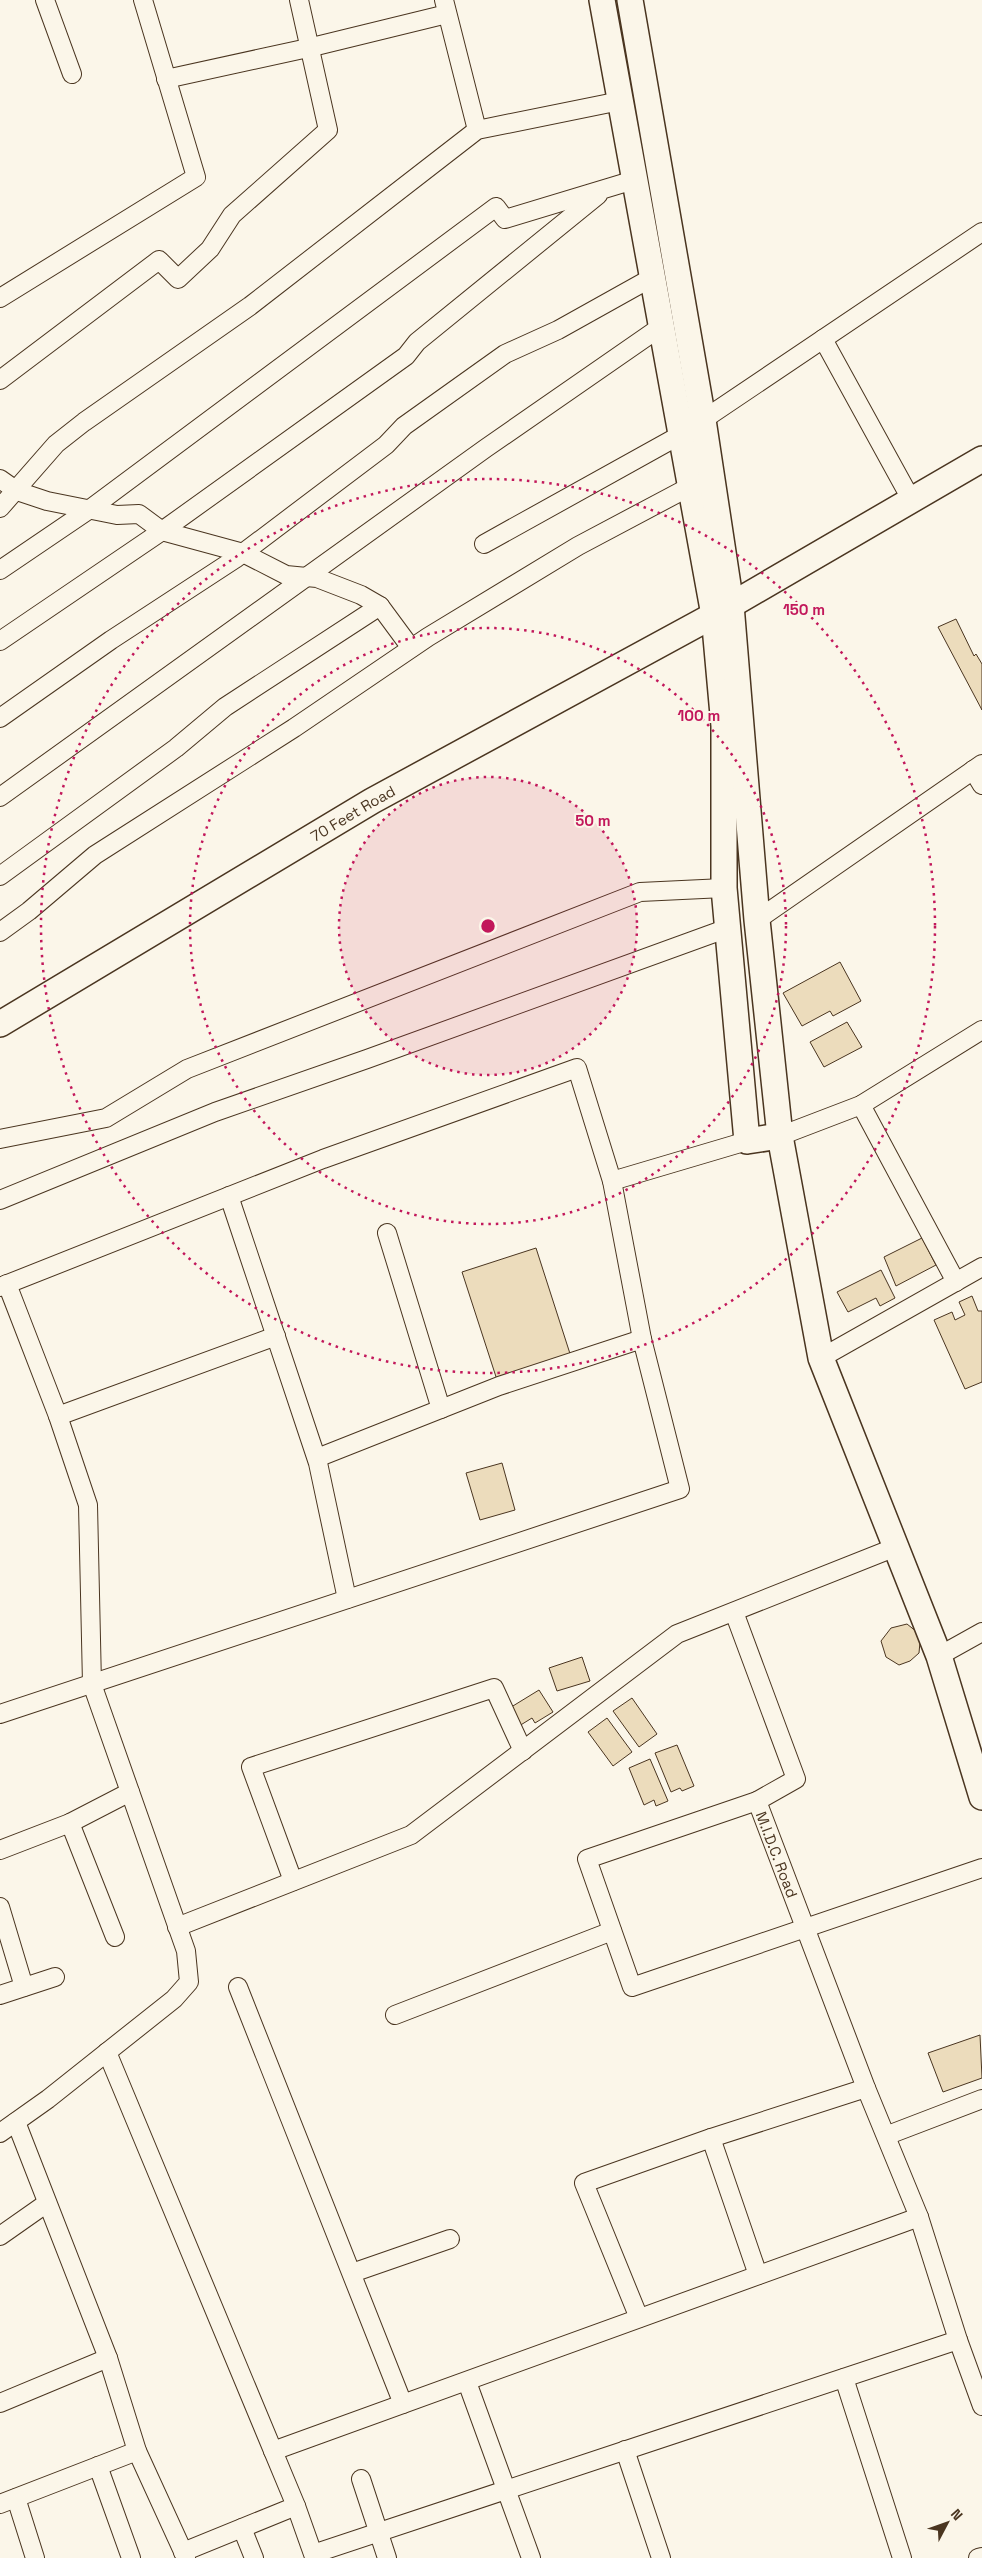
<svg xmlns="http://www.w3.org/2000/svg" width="982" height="2558" viewBox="0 0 982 2558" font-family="'Space Grotesk',sans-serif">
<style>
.building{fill:#ecdcbc;stroke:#4a3520}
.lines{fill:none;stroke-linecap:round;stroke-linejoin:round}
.street-casing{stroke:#4a3520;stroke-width:20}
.secondary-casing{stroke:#4a3520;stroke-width:28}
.street{stroke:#fbf6e9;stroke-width:18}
.secondary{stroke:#fbf6e9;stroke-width:25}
.ring{fill:none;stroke:#c2185b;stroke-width:2.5;stroke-dasharray:2.5 5}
.labels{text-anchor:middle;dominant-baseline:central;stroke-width:4;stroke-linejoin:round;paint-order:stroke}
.street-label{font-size:15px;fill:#4a3520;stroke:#fbf6e9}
.centre{fill:#c2185b;stroke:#fbf6e9;stroke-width:2.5}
.ring-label{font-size:15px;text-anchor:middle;font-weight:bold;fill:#c2185b;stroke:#fbf6e9;stroke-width:4;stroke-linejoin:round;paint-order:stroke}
</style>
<rect width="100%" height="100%" fill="#fbf6e9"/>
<!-- building -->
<g class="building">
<polygon points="956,619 974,656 976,654 982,664 982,710 938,627"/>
<polygon points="840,962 861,1001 833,1016 830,1011 802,1026 783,993"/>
<polygon points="847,1022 862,1047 824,1067 810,1042"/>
<polygon points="922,1238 936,1265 896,1286 884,1257"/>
<polygon points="536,1248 573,1363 499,1386 462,1272"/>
<polygon points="881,1270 895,1298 880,1306 876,1298 848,1312 837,1292"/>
<polygon points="972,1296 978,1311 982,1311 982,1382 965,1389 934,1320 952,1312 955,1320 965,1315 959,1302"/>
<polygon points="502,1463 515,1510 480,1520 466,1473"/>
<polygon points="907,1624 917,1632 920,1642 919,1653 910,1661 899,1665 886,1657 881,1641 891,1628"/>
<polygon points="582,1657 590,1681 557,1691 549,1668"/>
<polygon points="539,1690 553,1712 535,1723 532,1718 519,1726 508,1709"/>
<polygon points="632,1698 657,1734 639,1747 613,1711"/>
<polygon points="607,1718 632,1752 613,1766 588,1732"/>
<polygon points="677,1745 694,1786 682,1791 680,1788 671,1792 655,1753"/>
<polygon points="650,1759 668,1801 656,1806 654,1800 644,1805 629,1768"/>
<polygon points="980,2035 982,2078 943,2092 928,2053"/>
</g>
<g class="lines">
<!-- street casing -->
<g class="street-casing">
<g id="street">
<polyline points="45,0 72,74"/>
<polyline points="444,0 477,130"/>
<polyline points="166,79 308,48 447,14"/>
<polyline points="0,298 196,177 143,0"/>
<polyline points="823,339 912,501"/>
<polyline points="0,380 159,260 178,279 210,249 232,215 328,130 299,0"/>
<polyline points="0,479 17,491 47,501 117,515 139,514 162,531 243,553 286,575 317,578 361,595 380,606 411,648"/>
<polyline points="0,508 56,444 84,422 250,306 477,130 620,101"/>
<polyline points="484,544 682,434 982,232"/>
<polyline points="0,570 90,509 496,207 505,219 634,180"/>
<polyline points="0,641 162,531 406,356 417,342 598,195"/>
<polyline points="0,718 111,640 235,559 386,445 404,426 505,354 558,330 653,277"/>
<polyline points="973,770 982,785"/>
<polyline points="0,797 486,448 662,326"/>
<polyline points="0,876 176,748 225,707 380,606"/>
<polyline points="757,920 982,764"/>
<polyline points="0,932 29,911 95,855 294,728 428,637 578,546 691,486"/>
<polyline points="861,1105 956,1282"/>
<polyline points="780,1136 861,1105 982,1030"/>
<polyline points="0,1139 106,1118 187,1069 640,892 724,888"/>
<polyline points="612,1181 642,1339"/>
<polyline points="229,1196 318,1463 347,1599"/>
<polyline points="0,1200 215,1112 367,1059 728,928"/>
<polyline points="387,1233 441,1409"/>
<polyline points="0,1287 323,1159 577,1068 612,1181 747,1141"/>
<polyline points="821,1358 982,1267"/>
<polyline points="58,1416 276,1336"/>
<path id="s1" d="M 734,1612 L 796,1779 L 757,1801 L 866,2088 L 919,2217 L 958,2340 L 982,2406"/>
<polyline points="939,1656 982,1632"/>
<polyline points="0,1714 680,1489 642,1339 499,1386 317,1458"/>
<polyline points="757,1801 587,1859 632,1987 982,1868"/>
<polyline points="70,1823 130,1792"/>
<polyline points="0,1850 70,1823 115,1937"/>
<polyline points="293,1881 251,1767 494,1688 523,1751"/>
<polyline points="0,1907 24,1987"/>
<polyline points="177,1927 411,1835 677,1634 896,1547"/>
<polyline points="238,1987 403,2404"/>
<polyline points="0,1995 55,1977"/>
<polyline points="395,2015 612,1931"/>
<polyline points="107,2052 296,2506 183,2552"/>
<polyline points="16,2122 108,2358 137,2451 186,2558"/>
<polyline points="0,2133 48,2099 174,1999 189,1982 186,1951 92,1684 88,1505 58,1416 7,1284"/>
<polyline points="888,2135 982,2099"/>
<polyline points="711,2138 758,2275"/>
<polyline points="0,2236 47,2203"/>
<polyline points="352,2273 450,2239"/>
<polyline points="639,2318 584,2183 711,2138 866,2088"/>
<polyline points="844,2378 902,2558"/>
<polyline points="467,2382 531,2558"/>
<polyline points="0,2403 108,2358"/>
<polyline points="625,2450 661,2558"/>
<polyline points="273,2451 919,2217"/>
<polyline points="98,2466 131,2558"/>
<polyline points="361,2479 387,2558"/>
<polyline points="16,2498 35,2558"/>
<polyline points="0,2504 137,2451"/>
<polyline points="296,2506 313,2554 958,2340"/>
<polyline points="242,2528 254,2558"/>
<polyline points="978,2558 982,2557"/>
</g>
</g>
<!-- secondary casing -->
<g class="secondary-casing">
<g id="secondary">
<polyline points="602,0 714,615 724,726 724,888 747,1141 780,1136"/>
<polyline points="630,0 703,420 731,605 757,920 780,1136 821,1358 939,1656 982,1797"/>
<path id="s2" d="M 0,1024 L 372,801 L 714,615 L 982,459"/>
</g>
</g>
<!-- street -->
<use href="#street" class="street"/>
<!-- secondary -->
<use href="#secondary" class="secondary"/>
</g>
<!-- distance rings -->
<circle cx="488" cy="926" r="149" fill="#c2185b" fill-opacity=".12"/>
<g class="ring">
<circle cx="488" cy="926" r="149"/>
<circle cx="488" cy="926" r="298"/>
<circle cx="488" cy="926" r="447"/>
</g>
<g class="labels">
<!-- street labels -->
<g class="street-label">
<text stroke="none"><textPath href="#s2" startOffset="411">70 Feet Road</textPath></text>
<text stroke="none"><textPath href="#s1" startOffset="280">M.I.D.C. Road</textPath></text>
</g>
</g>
<circle cx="488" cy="926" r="8" class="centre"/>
<g class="ring-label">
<text x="804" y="615">150 m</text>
<text x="699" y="721">100 m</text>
<text x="593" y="826">50 m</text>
</g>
<!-- north arrow -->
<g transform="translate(947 2523) rotate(49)" stroke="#fbf6e9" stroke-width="4" paint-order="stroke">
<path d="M0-4L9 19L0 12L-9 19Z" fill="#4a3520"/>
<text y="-8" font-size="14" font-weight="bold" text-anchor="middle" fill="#4a3520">N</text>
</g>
</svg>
